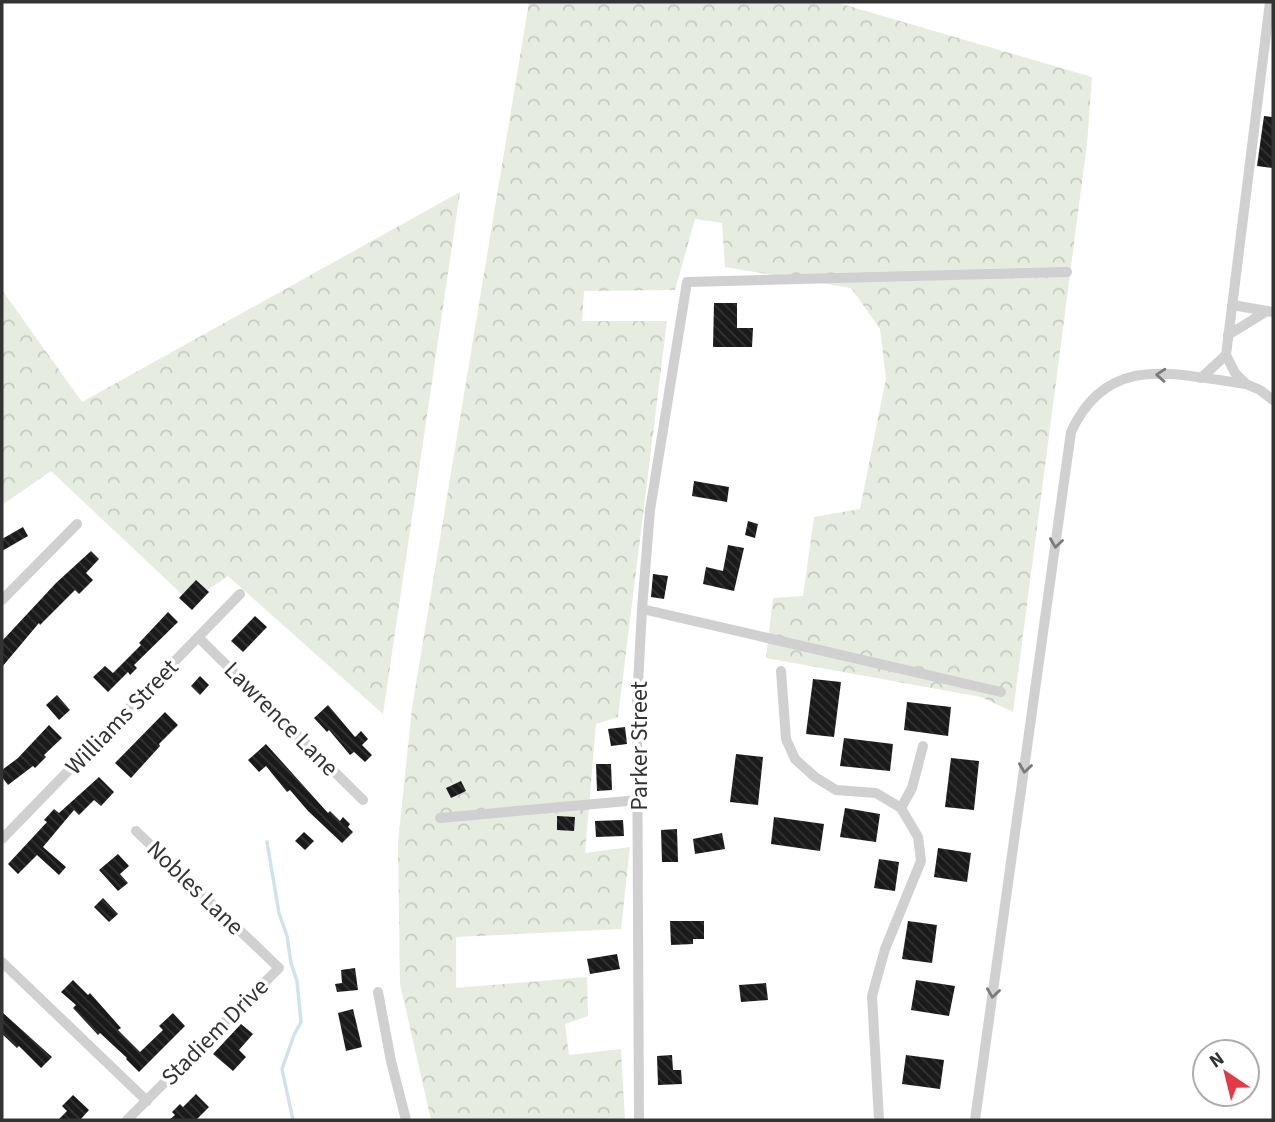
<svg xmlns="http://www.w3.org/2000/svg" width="1275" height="1122" viewBox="0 0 1275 1122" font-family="'Source Sans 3',sans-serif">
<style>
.forest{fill:url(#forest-crowns)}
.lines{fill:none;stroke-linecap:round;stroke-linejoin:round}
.stream{stroke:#cfe2ee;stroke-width:3.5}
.building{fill:url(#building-back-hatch)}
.minor{stroke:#d0d0d0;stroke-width:10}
.oneway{stroke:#7a7a7a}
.labels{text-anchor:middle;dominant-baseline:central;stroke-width:7;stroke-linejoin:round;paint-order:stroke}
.street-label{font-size:24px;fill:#333;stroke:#fff}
</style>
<defs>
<pattern id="forest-crowns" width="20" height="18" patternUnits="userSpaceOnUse" patternTransform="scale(1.75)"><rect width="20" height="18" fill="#e6ecdf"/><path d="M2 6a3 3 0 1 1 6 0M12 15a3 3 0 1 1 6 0" fill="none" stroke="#c6cbc0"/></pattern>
<pattern id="building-back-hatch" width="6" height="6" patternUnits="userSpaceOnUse" patternTransform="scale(1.75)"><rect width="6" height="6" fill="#1a1a1a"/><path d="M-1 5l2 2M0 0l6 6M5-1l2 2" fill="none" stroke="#333"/></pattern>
</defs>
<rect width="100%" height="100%" fill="#fff"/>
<!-- forest -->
<g class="forest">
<polygon points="529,2 835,2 1092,77 1087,144 1013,712 981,697 766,658 773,598 803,596 814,517 860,509 886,378 880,329 851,288 725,267 722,223 695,219 675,290 584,291 582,321 667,321 618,717 596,724 585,853 630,847 621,929 456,937 456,988 587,977 588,1016 565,1024 569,1055 621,1049 625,1120 431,1120 400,984 398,842 412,708"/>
<polygon points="460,192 383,714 228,576 190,602 51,471 2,505 2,290 82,402"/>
</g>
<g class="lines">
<!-- stream -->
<polyline class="stream" points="267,842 279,913 287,936 291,963 297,981 301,1022 294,1035 282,1069 293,1120"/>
</g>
<!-- building -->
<g class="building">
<polygon points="1264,116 1273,117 1273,168 1257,166"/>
<polygon points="714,303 737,303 737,328 753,328 752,347 713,347"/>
<polygon points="694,481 729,487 727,502 692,496"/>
<polygon points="748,521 758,524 755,538 745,535"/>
<polygon points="23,527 28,536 2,551 2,539"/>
<polygon points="728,545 744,548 734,591 703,584 706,567 723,571"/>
<polygon points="91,551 99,559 86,573 93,580 79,594 75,590 40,625 39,623 2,667 2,641 56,583"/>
<polygon points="653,574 668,576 664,599 651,597"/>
<polygon points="196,580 209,592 192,610 179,598"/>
<polygon points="168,612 178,622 134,665 137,668 130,675 128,672 108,692 93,677 105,666 113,673 141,645 139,643"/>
<polygon points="255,616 267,627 243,652 231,641"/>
<polygon points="200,676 209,685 200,695 191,686"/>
<polygon points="813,679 841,682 834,737 806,734"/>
<polygon points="57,695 70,710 59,720 46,705"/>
<polygon points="907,702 951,707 948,736 904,730"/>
<polygon points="328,705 355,737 361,731 368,739 362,745 372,755 365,762 354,752 350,755 329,730 327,732 314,718"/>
<polygon points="165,712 178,725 159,744 160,746 131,778 115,763"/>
<polygon points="49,725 62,738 44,755 46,757 35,768 33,766 8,785 2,777 2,770 18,758"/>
<polygon points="625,727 627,744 611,746 608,729"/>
<polygon points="844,738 893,744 890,771 840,766"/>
<polygon points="266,744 328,813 330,811 340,821 343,817 350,824 348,827 353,832 342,843 308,811 290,790 287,792 266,766 259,772 248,760"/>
<polygon points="736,754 763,757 758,805 730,802"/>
<polygon points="951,758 979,761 974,810 945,807"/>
<polygon points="596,764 611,764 612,790 597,791"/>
<polygon points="99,777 114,792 101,806 94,800 79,815 74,810 43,847 66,867 59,875 37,855 18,874 8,864 47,822 44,820 54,809 59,813"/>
<polygon points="461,781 466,791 451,798 446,788"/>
<polygon points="845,808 880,814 876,842 840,837"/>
<polygon points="557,816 575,817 574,831 557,830"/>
<polygon points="774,817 824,824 820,851 771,844"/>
<polygon points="623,820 624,836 596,837 595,821"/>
<polygon points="677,829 678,862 662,862 661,830"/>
<polygon points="304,832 314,841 305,850 295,841"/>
<polygon points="722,833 725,849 695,854 693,839"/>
<polygon points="938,848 971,853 967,882 934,877"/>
<polygon points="118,854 129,866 120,874 128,883 118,891 99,870"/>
<polygon points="879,859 899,862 895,891 874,888"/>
<polygon points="103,898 118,914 109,922 94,907"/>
<polygon points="670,921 704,921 704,939 693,939 693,944 671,945"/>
<polygon points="908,921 937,925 932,963 902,959"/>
<polygon points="617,954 620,969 590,974 587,959"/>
<polygon points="355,968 358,990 337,992 335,984 342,983 341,970"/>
<polygon points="73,980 88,995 90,993 121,1028 118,1030 140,1052 163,1030 159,1026 173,1013 185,1026 139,1072 126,1059 127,1058 100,1033 98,1035 73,1008 76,1005 61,992"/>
<polygon points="916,980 955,986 949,1016 911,1010"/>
<polygon points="766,983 768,1000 741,1002 739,985"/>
<polygon points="353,1009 362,1047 346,1051 338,1013"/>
<polygon points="2,1012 52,1057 41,1068 19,1046 17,1048 2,1034"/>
<polygon points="241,1024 253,1034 239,1050 246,1057 233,1071 213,1054"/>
<polygon points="672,1055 673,1070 681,1070 682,1084 658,1085 657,1056"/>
<polygon points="906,1055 944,1060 940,1089 902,1084"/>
<polygon points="196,1094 209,1107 196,1120 169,1120 175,1115 172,1112 180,1104 183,1107"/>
<polygon points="73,1095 89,1110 80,1120 58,1120 67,1111 62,1106"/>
</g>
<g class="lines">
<!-- minor -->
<g class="minor">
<polyline points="1232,305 1267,311"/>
<polyline points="1228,335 1267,311 1273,312"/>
<polyline points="1201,378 1226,355"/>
<polyline points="1246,384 1235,373 1226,355 1270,2"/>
<polyline points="2,600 77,524"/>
<polyline points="642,609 1001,692"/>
<polyline points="199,638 363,800"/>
<polyline points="781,671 786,739 795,759 815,777 836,790 876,793 901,808 918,837 921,861 885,949 872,996 879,1120"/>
<polyline points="901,808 912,788 923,746"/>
<polyline points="440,818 639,800"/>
<polyline points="2,839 240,594"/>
<polyline points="2,962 147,1101"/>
<polyline points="378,992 391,1061 406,1120"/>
<polyline points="127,1120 279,968 136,831"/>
<polyline points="639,1120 637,703 642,609 650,510 687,282 1067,272"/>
<path d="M 975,1120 L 1071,432 C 1108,351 1176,375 1246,384 L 1260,390 L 1273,400"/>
</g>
</g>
<!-- one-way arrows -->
<defs><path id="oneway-chevron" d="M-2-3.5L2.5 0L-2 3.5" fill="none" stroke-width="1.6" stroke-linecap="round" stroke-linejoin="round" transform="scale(1.75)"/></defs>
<g class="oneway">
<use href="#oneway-chevron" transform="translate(1161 375) rotate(-176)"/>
<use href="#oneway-chevron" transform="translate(1056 543) rotate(98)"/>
<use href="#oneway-chevron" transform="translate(1025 768) rotate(98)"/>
<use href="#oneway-chevron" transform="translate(993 993) rotate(98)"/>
</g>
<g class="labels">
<!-- street labels -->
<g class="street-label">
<text transform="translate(122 717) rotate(-46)">Williams Street</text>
<text transform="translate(281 719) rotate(45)">Lawrence Lane</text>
<text transform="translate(639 746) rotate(-90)">Parker Street</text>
<text transform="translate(195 888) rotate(44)">Nobles Lane</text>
<text transform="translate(215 1032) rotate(-45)">Stadiem Drive</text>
</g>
</g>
<!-- border -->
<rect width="1275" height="1122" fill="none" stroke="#333333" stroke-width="7"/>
<!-- north arrow -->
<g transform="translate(1226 1073) rotate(325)"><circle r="33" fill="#ffffff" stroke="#adadad" stroke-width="2"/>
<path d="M0-5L12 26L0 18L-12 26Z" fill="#e63946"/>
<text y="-10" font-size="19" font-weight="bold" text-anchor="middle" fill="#333333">N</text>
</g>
</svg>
